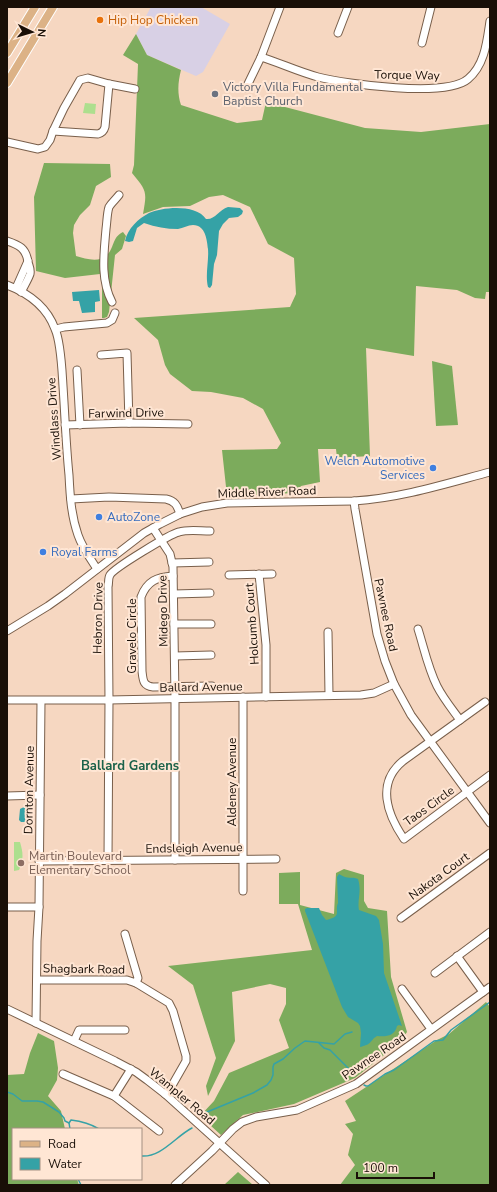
<svg xmlns="http://www.w3.org/2000/svg" width="497" height="1192" viewBox="0 0 497 1192" font-family="'Nunito Sans',sans-serif">
<style>
.industrial{fill:#d8d0e5}
.green{fill:#addf8e}
.forest{fill:#7cab5c}
.water{fill:#35a2a6}
.lines{fill:none;stroke-linecap:round;stroke-linejoin:round}
.stream{stroke:#35a2a6;stroke-width:1.5}
.minor-casing{stroke:#795f4b;stroke-width:9}
.major-casing{stroke:#fff;stroke-width:10}
.minor{stroke:#fff;stroke-width:7}
.major{stroke:#dcb286;stroke-width:8}
.food-dot{fill:#e8710a;stroke:#ffe6d4;stroke-width:1.5}
.worship-dot{fill:#6b7280;stroke:#ffe6d4;stroke-width:1.5}
.shop-dot{fill:#3f7fe0;stroke:#ffe6d4;stroke-width:1.5}
.education-dot{fill:#8d6e63;stroke:#ffe6d4;stroke-width:1.5}
.labels{text-anchor:middle;dominant-baseline:central;stroke-width:4;stroke-linejoin:round;paint-order:stroke}
.food-label{font-size:12px;fill:#c56008;stroke:#ffe6d4;text-anchor:start}
.street-label{font-size:12px;fill:#190f07;stroke:#ffe6d4}
.worship-label{font-size:12px;fill:#5b616d;stroke:#ffe6d4;text-anchor:start}
.shop-label{font-size:12px;fill:#366cbe;stroke:#ffe6d4;text-anchor:start}
.education-label{font-size:12px;fill:#785e54;stroke:#ffe6d4;text-anchor:start}
.neighbourhood-label{font-size:13px;font-weight:bold;fill:#1c624a;stroke:#ffe6d4}
</style>
<rect width="100%" height="100%" fill="#f6d7c1"/>
<!-- industrial -->
<polygon class="industrial" points="151,7 201,7 230,24 203,72 196,76 147,55 136,34"/>
<!-- green -->
<g class="green">
<polygon points="85,103 96,104 95,114 83,113"/>
<path d="M 14,842 L 20,842 C 23,852 24,860 19,870 L 14,871 Z"/>
</g>
<!-- forest -->
<g class="forest">
<path d="M 136,34 L 147,55 L 181,70 C 178,82 177,93 181,105 L 237,123 L 262,120 L 266,102 L 365,128 L 421,132 L 490,124 L 490,292 L 486,292 L 485,299 L 475,298 L 457,290 L 416,286 L 414,356 L 366,348 L 370,456 L 337,458 L 336,449 L 318,449 L 320,482 L 301,486 L 296,493 L 227,496 L 222,450 L 277,449 L 281,443 L 263,409 L 243,398 L 211,392 L 192,391 L 170,374 L 165,365 L 158,340 L 134,318 L 290,307 L 296,294 L 294,258 L 268,244 L 250,207 L 223,195 L 209,197 L 190,206 L 163,207 L 143,214 C 147,192 147,191 132,173 L 134,165 L 138,64 L 123,55 Z"/>
<path d="M 44,163 L 110,164 L 111,177 L 96,186 L 90,205 L 80,215 L 74,225 L 73,233 L 76,256 C 86,259 99,263 107,255 C 114,249 112,237 123,232 L 126,236 L 122,249 L 115,255 L 109,312 L 107,317 L 104,318 L 102,318 L 102,281 L 100,274 L 65,278 L 36,271 L 34,197 Z"/>
<polygon points="432,361 452,366 458,425 436,426"/>
<polygon points="344,869 364,875 364,901 368,908 387,911 391,977 407,1032 398,1044 355,1078 294,1104 243,1115 221,1135 200,1116 214,1101 229,1073 289,1048 279,1020 286,1004 286,988 270,984 232,992 235,1041 208,1096 206,1086 216,1058 193,985 168,966 312,950 298,904 279,904 279,873 300,872 300,905 334,914 336,873"/>
<polygon points="486,1002 490,1007 490,1185 340,1185 355,1165 348,1155 353,1134 345,1124 356,1121 345,1101 437,1040 449,1034"/>
<polygon points="38,1033 54,1041 58,1068 57,1080 48,1096 61,1111 65,1129 13,1129 13,1179 77,1179 79,1185 7,1185 7,1075 24,1074 30,1053"/>
<polygon points="238,1172 253,1185 224,1185"/>
</g>
<!-- water -->
<g class="water">
<path d="M 228,207 L 240,208 L 243,211 L 242,214 L 238,217 L 229,218 L 223,224 L 219,231 L 217,255 L 214,264 L 212,285 L 210,288 L 208,287 C 205,275 209,261 208,249 C 207,241 206,225 193,225 C 188,225 183,228 178,229 C 166,229 156,227 144,223 L 137,228 L 133,241 L 129,242 L 125,241 C 128,228 138,219 149,213 C 163,207 196,204 206,219 C 215,220 219,210 228,207 Z"/>
<polygon points="99,290 100,301 95,302 95,312 82,313 79,301 73,301 72,292"/>
<polygon points="24,807 27,807 29,810 29,819 26,822 21,822 19,820 20,809"/>
<path d="M 339,874 C 348,880 352,876 358,879 C 362,891 357,900 359,910 L 376,916 L 379,920 L 383,944 L 384,973 L 402,1026 L 399,1025 L 397,1026 C 395,1036 386,1037 377,1036 C 369,1041 373,1044 360,1047 L 361,1033 L 360,1026 L 358,1023 L 348,1017 L 342,1007 L 305,911 L 305,909 L 307,908 L 319,908 L 322,915 L 326,920 C 343,916 334,912 338,903 L 337,877 Z"/>
</g>
<g class="lines">
<!-- stream -->
<g class="stream">
<polyline points="319,1043 324,1048 330,1050 355,1075"/>
<polyline points="364,1085 366,1086 368,1086 385,1074 394,1070 434,1041 443,1040 451,1030 490,1002"/>
<polyline points="7,1092 13,1094 22,1101 37,1101 43,1102 59,1112 64,1118 65,1121 69,1123 70,1129"/>
<polyline points="204,1119 205,1114 207,1112 253,1093 267,1085 271,1080 273,1075 273,1067 274,1064 283,1059 295,1048 305,1041 334,1044 345,1034 352,1032"/>
<path d="M 69,1123 L 71,1120 C 80,1121 91,1124 99,1129"/>
<path d="M 141,1156 C 161,1158 176,1136 192,1128"/>
<polyline points="78,1179 81,1185"/>
</g>
<!-- minor casing -->
<g class="minor-casing">
<g id="minor">
<polyline points="338,33 348,7"/>
<polyline points="422,43 431,7"/>
<path d="M 261,57 C 280,63 299,72 318,77 C 347,84 446,98 468,79 C 485,65 487,41 490,21"/>
<polyline points="246,88 261,57 280,7"/>
<path d="M 53,131 L 98,134 C 102,133 104,131 105,127 L 109,84"/>
<polyline points="7,142 38,149 45,147 50,140 53,131 64,108 80,80 88,78 109,84 135,89"/>
<path d="M 7,241 C 19,245 26,248 28,262 C 29,266 31,269 30,274 C 28,280 24,286 21,292"/>
<path d="M 7,285 C 28,293 47,307 55,329 C 61,342 62,371 63,386 C 65,416 66,445 69,475 C 70,495 71,515 78,535 C 82,547 90,558 97,569"/>
<polyline points="16,288 28,261"/>
<path d="M 112,302 C 100,279 104,253 106,229 C 107,222 107,213 109,207 C 112,202 116,199 119,195"/>
<polyline points="56,329 64,327 107,323 112,320 115,313"/>
<polyline points="101,355 127,353 129,423"/>
<polyline points="77,370 80,425"/>
<polyline points="65,425 129,423 188,424"/>
<path d="M 71,499 L 109,497 L 166,499 C 175,501 177,505 180,514"/>
<polyline points="354,501 355,509 377,634 385,661 394,684 411,715 490,823"/>
<polyline points="153,528 170,554 173,567 175,698 175,860"/>
<polyline points="172,563 209,562"/>
<polyline points="259,574 266,645 266,697"/>
<polyline points="229,575 272,574"/>
<path d="M 173,576 C 157,577 147,581 141,597 L 142,671 C 143,680 143,686 153,687 L 212,686"/>
<polyline points="174,594 210,593"/>
<polyline points="174,624 211,624"/>
<path d="M 418,629 C 424,648 428,668 437,686 C 443,698 452,709 460,720"/>
<path d="M 7,631 L 48,606 L 65,594 L 144,533 L 160,524 L 180,514 L 202,507 L 227,503 L 354,501 C 401,498 445,484 490,472"/>
<polyline points="328,632 329,695"/>
<polyline points="175,656 211,655"/>
<polyline points="7,700 109,700 361,695 374,693 394,684"/>
<path d="M 485,702 L 403,761 C 376,783 387,814 404,839 L 490,775"/>
<polyline points="7,796 40,795"/>
<path d="M 108,860 L 109,700 L 108,587 C 109,583 108,578 110,575 C 114,568 170,534 179,532 C 188,529 200,531 210,531"/>
<polyline points="39,861 276,859"/>
<polyline points="243,891 243,697"/>
<polyline points="7,907 39,907"/>
<polyline points="401,918 490,853"/>
<polyline points="125,934 138,978 136,983"/>
<polyline points="457,956 483,992"/>
<polyline points="435,973 490,932"/>
<polyline points="37,980 127,980 136,983 169,1003 173,1011 186,1056 186,1061 170,1089 165,1094"/>
<polyline points="402,989 431,1029"/>
<polyline points="7,1009 115,1061 136,1072 147,1080 165,1094 266,1185"/>
<polyline points="36,1023 37,941 39,907 41,701"/>
<polyline points="74,1041 79,1030 125,1030"/>
<polyline points="63,1074 114,1096 159,1131"/>
<polyline points="114,1096 131,1069"/>
<polyline points="175,1185 212,1151 233,1129 242,1122 256,1117 297,1110 356,1084 490,987"/>
</g>
</g>
<!-- major casing -->
<g class="major-casing">
<g id="major">
<polyline points="7,53 35,7"/>
<polyline points="7,83 53,7"/>
</g>
</g>
<!-- minor -->
<use href="#minor" class="minor"/>
<!-- major -->
<use href="#major" class="major"/>
</g>
<!-- markers -->
<circle class="food-dot" cx="100" cy="20" r="4"/>
<circle class="worship-dot" cx="215" cy="94" r="4"/>
<g class="shop-dot">
<circle cx="433" cy="468" r="4"/>
<circle cx="99" cy="517" r="4"/>
<circle cx="43" cy="552" r="4"/>
</g>
<circle class="education-dot" cx="21" cy="863" r="4"/>
<g class="labels">
<!-- food labels -->
<g class="food-label">
<text x="108" y="20">Hip Hop Chicken</text>
</g>
<!-- street labels -->
<g class="street-label">
<text transform="translate(407 75) rotate(1)">Torque Way</text>
<text transform="translate(126 413) rotate(-1)">Farwind Drive</text>
<text transform="translate(54 419) rotate(-94)">Windlass Drive</text>
<text transform="translate(267 492) rotate(-2)">Middle River Road</text>
<text transform="translate(163 611) rotate(-91)">Midego Drive</text>
<text transform="translate(386 615) rotate(78)">Pawnee Road</text>
<text transform="translate(98 618) rotate(-89)">Hebron Drive</text>
<text transform="translate(252 624) rotate(-94)">Holcumb Court</text>
<text transform="translate(132 636) rotate(-90)">Gravelo Circle</text>
<text transform="translate(201 687) rotate(-1)">Ballard Avenue</text>
<text transform="translate(232 782) rotate(-90)">Aldeney Avenue</text>
<text transform="translate(29 790) rotate(-89)">Dornton Avenue</text>
<text transform="translate(429 806) rotate(-36)">Taos Circle</text>
<text transform="translate(194 848) rotate(-1)">Endsleigh Avenue</text>
<text transform="translate(439 876) rotate(-36)">Nakota Court</text>
<text transform="translate(84 969) rotate(1)">Shagbark Road</text>
<text transform="translate(374 1056) rotate(-34)">Pawnee Road</text>
<text transform="translate(182 1096) rotate(40)">Wampler Road</text>
</g>
<!-- worship labels -->
<g class="worship-label">
<text x="223" y="87">Victory Villa Fundamental<tspan x="223" dy="14">Baptist Church</tspan></text>
</g>
<!-- shop labels -->
<g class="shop-label">
<text x="425" y="461" text-anchor="end">Welch Automotive<tspan x="425" dy="14">Services</tspan></text>
<text x="107" y="517">AutoZone</text>
<text x="51" y="552">Royal Farms</text>
</g>
<!-- education labels -->
<g class="education-label">
<text x="29" y="856">Martin Boulevard<tspan x="29" dy="14">Elementary School</tspan></text>
</g>
<!-- neighbourhood labels -->
<g class="neighbourhood-label">
<text x="130" y="766">Ballard Gardens</text>
</g>
</g>
<!-- border -->
<rect width="497" height="1192" fill="none" stroke="#190f07" stroke-width="16"/>
<!-- legend -->
<rect x="12" y="1128" width="130" height="52" fill="#ffe6d4" stroke="#a39082"/>
<rect x="20" y="1141" width="20" height="6" fill="#dcb286" stroke="#a39082"/>
<text x="48" y="1148" font-size="12" fill="#190f07">Road</text>
<rect x="20" y="1158" width="20" height="12" fill="#35a2a6" stroke="#a39082"/>
<text x="48" y="1168" font-size="12" fill="#190f07">Water</text>
<!-- north arrow -->
<g transform="translate(32 32) rotate(95)" stroke="#ffe6d4" stroke-width="3" paint-order="stroke">
<path d="M0-3L7 15L0 10L-7 15Z" fill="#190f07"/>
<text y="-6" font-size="11" font-weight="bold" text-anchor="middle" fill="#190f07">N</text>
</g>
<!-- scale -->
<path d="M357 1172v6h77v-6" fill="none" stroke="#190f07" stroke-width="2"/>
<text x="363" y="1172" font-size="12" fill="#190f07" stroke="#ffe6d4" stroke-width="3" paint-order="stroke">100 m</text>
</svg>
